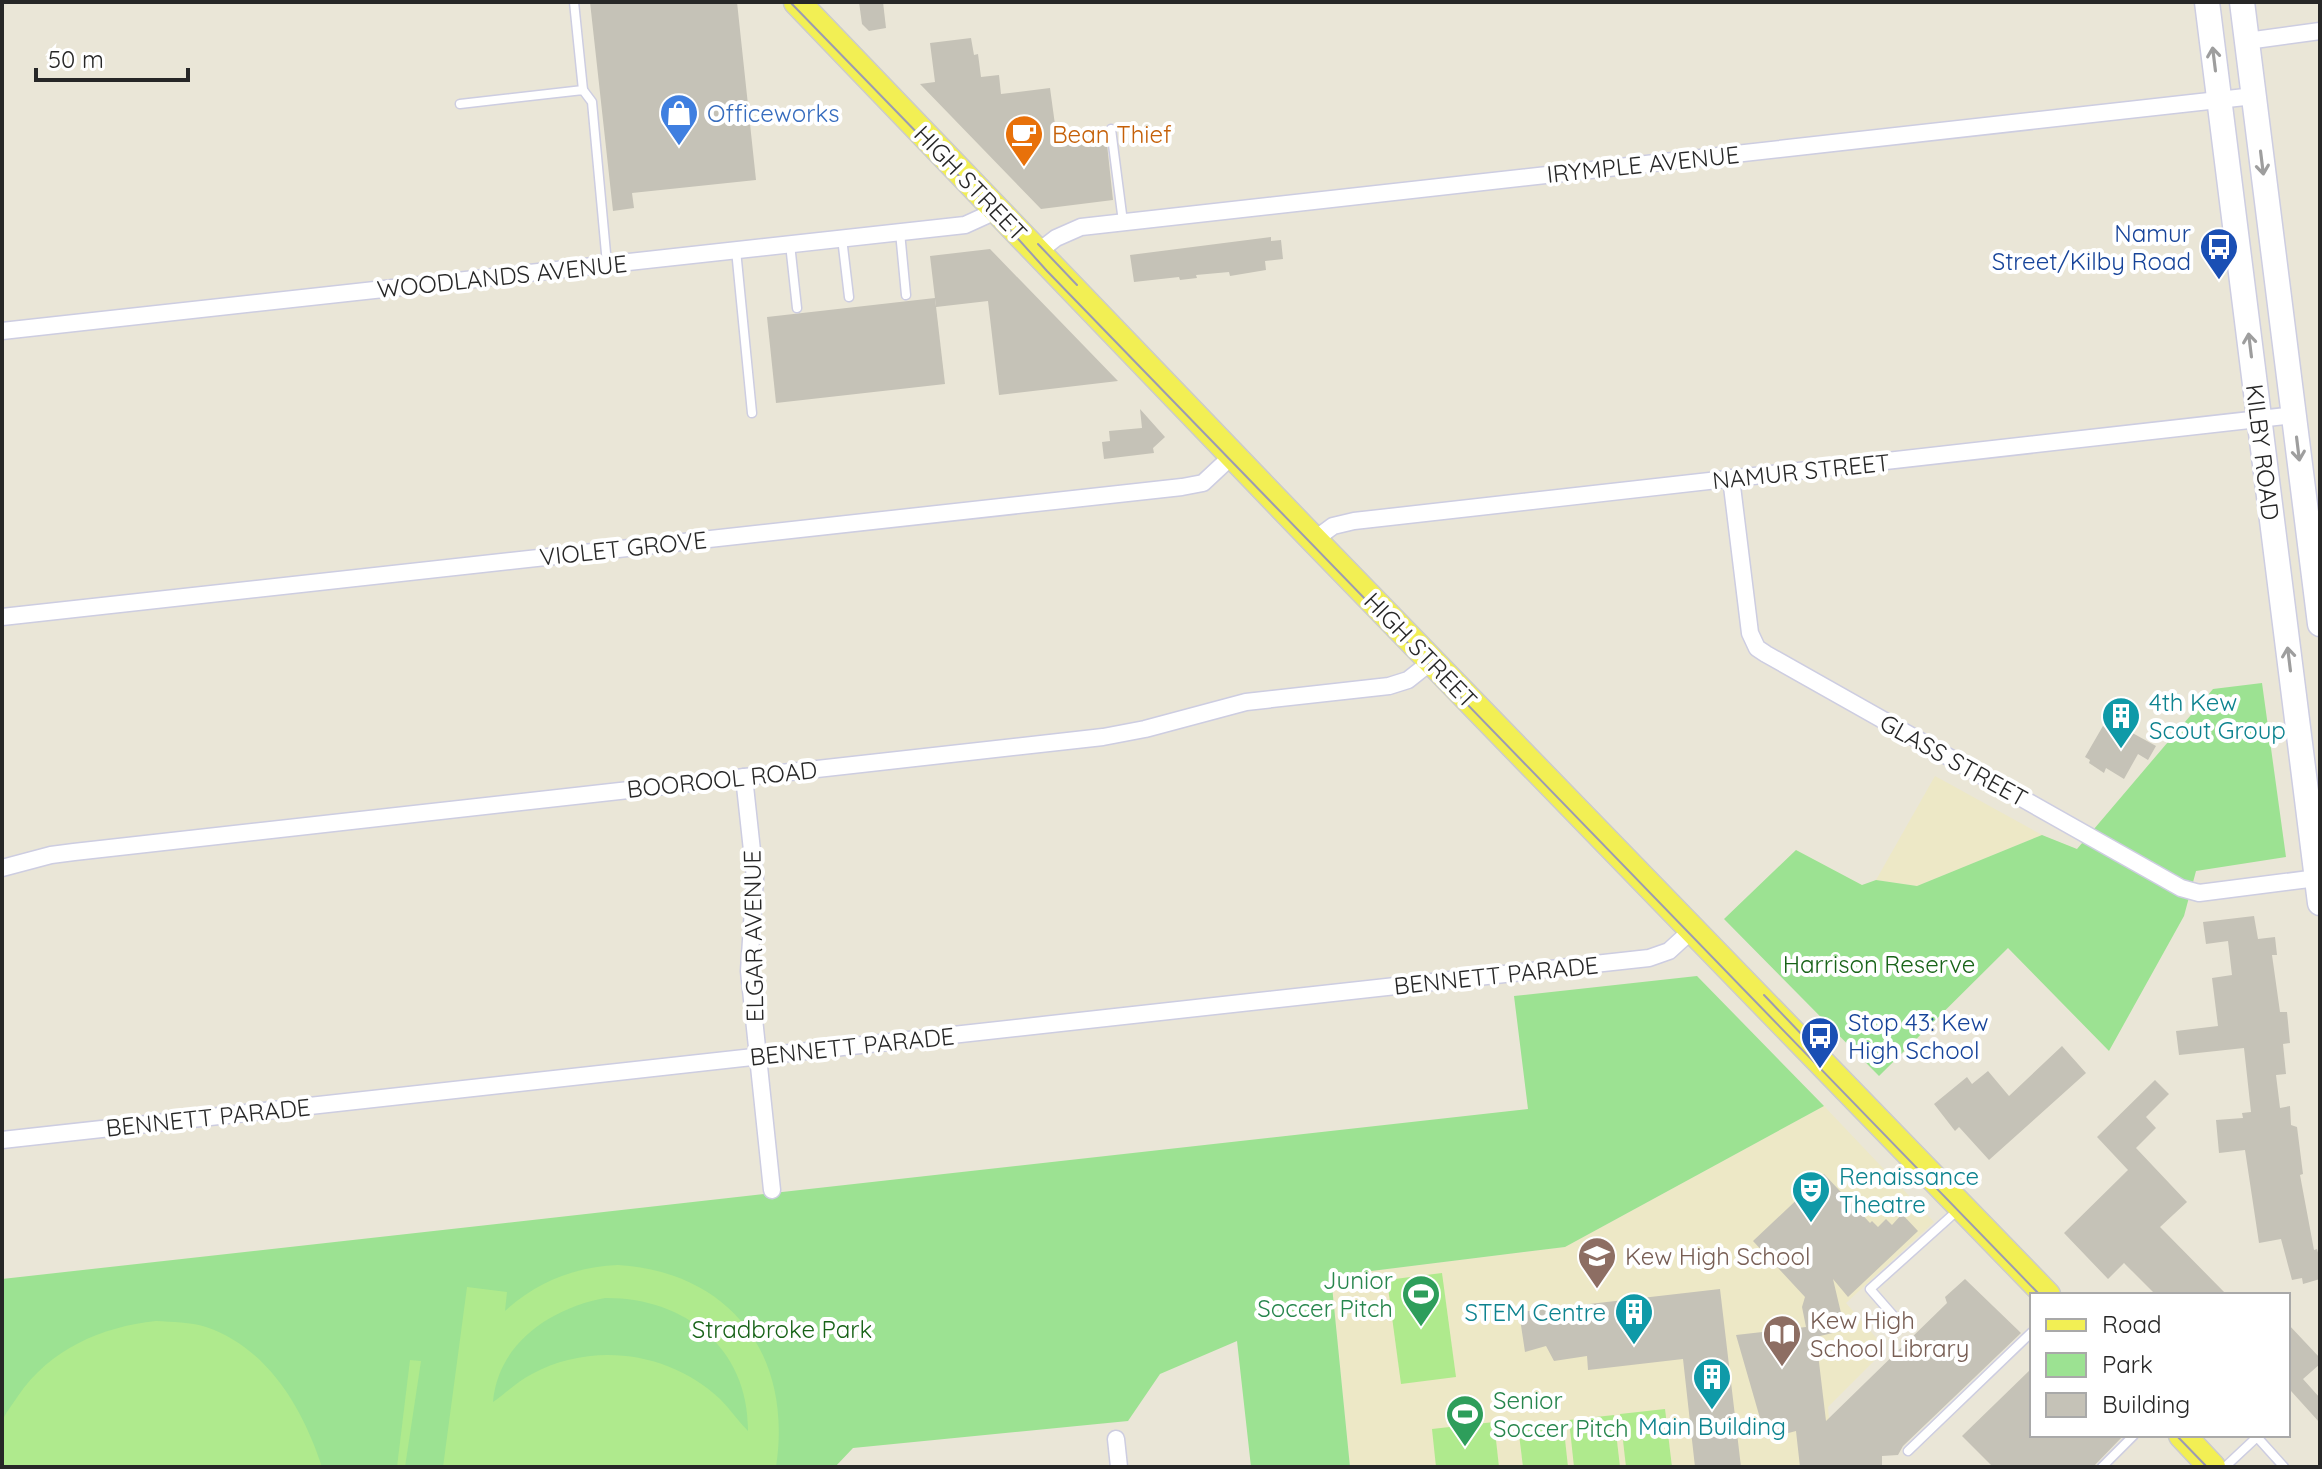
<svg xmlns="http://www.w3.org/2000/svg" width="2322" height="1469" viewBox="0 0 2322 1469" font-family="Quicksand,sans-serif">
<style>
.education{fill:#ede8c6}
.green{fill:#9ce292}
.pitch{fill:#afea8d;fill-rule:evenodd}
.building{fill:#c5c2b7}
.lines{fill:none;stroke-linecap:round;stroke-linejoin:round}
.lane-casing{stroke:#cdcde1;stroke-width:11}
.street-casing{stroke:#cdcde1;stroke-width:19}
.secondary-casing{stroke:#cdcde1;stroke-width:27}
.primary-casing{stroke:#cbcbcb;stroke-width:29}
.lane{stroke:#fff;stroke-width:8}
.street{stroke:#fff;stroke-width:16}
.secondary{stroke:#fff;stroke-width:24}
.primary{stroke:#f2ef54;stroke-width:26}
.tram{stroke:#9c9bb2;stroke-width:2}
.oneway{stroke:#9e9e9e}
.labels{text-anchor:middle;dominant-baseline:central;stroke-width:8;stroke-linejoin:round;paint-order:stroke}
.shop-label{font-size:24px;fill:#366cbe;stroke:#fff;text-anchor:start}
.food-label{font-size:24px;fill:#c56008;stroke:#fff;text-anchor:start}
.street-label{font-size:24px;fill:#272727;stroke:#fff}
.transit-label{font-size:24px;fill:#164399;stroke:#fff;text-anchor:end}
.culture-label{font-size:24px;fill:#0d838f;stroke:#fff;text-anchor:start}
.park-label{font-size:24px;fill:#186318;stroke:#fff}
.education-label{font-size:24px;fill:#785e54;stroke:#fff;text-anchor:start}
.leisure-label{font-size:24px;fill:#27864d;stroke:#fff;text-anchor:end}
</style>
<rect width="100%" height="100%" fill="#eae6d7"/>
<!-- education -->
<g class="education">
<polygon points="1935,776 2042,835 1917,886 1876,880"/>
<polygon points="1824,1106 1934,1222 1846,1303 1886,1349 1828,1407 1833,1467 1350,1467 1331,1276 1565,1247"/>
</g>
<!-- green -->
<g class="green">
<polygon points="2262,683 2286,857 2196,871 2184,916 2109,1051 2008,948 1879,1076 1724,919 1796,850 1862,885 1876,880 1917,886 2042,835 2077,849 2213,689"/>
<polygon points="1697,976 1824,1106 1565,1247 1331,1276 1350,1467 1251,1467 1237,1341 1160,1374 1128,1421 853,1448 835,1467 2,1467 2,1279 1528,1109 1514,996"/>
</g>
<!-- pitch -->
<g class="pitch">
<path d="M 618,1265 C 732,1272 793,1357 776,1467 L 443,1467 L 467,1287 L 507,1292 L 505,1311 C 538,1281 575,1267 618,1265 ZM 605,1298 C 684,1297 749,1348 748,1431 C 738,1421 730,1409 720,1399 C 670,1352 593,1341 532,1374 C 518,1381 506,1393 493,1402 C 498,1343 551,1308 605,1298 Z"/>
<polygon points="1442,1273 1456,1377 1401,1384 1387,1280"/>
<path d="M 156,1321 C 172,1322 190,1322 206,1327 C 268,1348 303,1409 322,1467 L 2,1467 C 2,1454 0,1436 2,1423 C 4,1414 13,1404 18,1396 C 50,1349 101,1327 156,1321 Z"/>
<polygon points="410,1360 421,1361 405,1467 397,1467"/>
<polygon points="1665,1409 1672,1467 1626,1467 1620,1414"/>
<polygon points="1614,1415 1620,1467 1574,1467 1569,1420"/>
<polygon points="1563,1421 1568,1467 1523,1467 1518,1426"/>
<polygon points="1494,1422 1499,1467 1436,1467 1432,1429"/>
</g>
<!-- building -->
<g class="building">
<polygon points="590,2 737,2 756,180 632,193 634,208 613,211"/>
<polygon points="859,2 883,2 886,28 869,31 862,24"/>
<polygon points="971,38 974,55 978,54 981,77 999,75 1001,94 1050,88 1056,132 1105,126 1113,200 1041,209 920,84 935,82 930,43"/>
<polygon points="1271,237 1271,241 1281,240 1283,259 1265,261 1266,270 1230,276 1229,272 1196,275 1197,278 1180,280 1179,277 1134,282 1130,255"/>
<polygon points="990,249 1118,381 999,395 988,301 936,307 930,256"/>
<polygon points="935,298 945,384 776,403 767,317"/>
<polygon points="1140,409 1165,437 1153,448 1154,453 1104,459 1102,442 1110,441 1109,431 1142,428"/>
<polygon points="2107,719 2156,746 2148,760 2138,754 2124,779 2106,768 2104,773 2089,763 2090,760 2085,757"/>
<polygon points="2254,916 2258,939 2275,937 2277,955 2272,955 2280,1012 2287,1012 2290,1043 2283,1044 2286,1074 2276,1075 2280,1108 2290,1106 2291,1125 2297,1127 2303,1174 2300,1175 2314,1250 2317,1249 2320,1260 2320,1279 2303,1284 2302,1278 2292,1280 2281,1239 2259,1243 2245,1150 2219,1153 2216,1120 2243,1118 2242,1113 2251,1112 2244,1048 2179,1055 2176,1031 2218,1026 2212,978 2232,975 2228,941 2206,944 2203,922"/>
<polygon points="2062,1046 2086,1073 1989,1160 1959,1127 1955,1131 1934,1104 1967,1077 1972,1084 1988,1071 2009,1096"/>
<polygon points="2155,1080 2169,1094 2146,1117 2156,1128 2136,1148 2187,1202 2160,1227 2227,1295 2156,1295 2124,1263 2108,1279 2064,1233 2128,1170 2097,1137"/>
<polygon points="1824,1174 1870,1223 1872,1221 1878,1227 1886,1219 1892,1225 1902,1214 1918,1231 1848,1297 1833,1279 1845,1330 1816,1337 1826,1421 1947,1303 1945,1297 1965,1279 2021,1333 1903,1446 1898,1455 1882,1456 1882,1467 1800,1467 1796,1431 1766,1439 1736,1335 1806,1327 1802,1307 1805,1297 1753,1241"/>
<polygon points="1720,1289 1741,1467 1695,1467 1683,1359 1588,1370 1587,1356 1554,1361 1546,1346 1525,1352 1519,1312"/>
<polygon points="2288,1324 2320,1358 2320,1364 2303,1379 2320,1398 2320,1423 2291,1391 2288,1394"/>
<polygon points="2032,1368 2032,1435 2124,1435 2093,1467 1993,1467 1962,1436"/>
</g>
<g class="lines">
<!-- lane casing -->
<g class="lane-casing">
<g id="lane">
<polyline points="574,2 583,90"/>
<polyline points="460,104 583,90 592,102 607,264"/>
<polyline points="1111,129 1123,222"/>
<polyline points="900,232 906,295"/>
<polyline points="842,238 849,297"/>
<polyline points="790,244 797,308"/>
<polyline points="736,250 752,413"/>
<polyline points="1898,1321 1870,1289 1958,1210"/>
<polyline points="1908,1451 2032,1332"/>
<polyline points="2102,1467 2134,1435"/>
<polyline points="2225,1467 2257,1437 2284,1467"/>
</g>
</g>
<!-- street casing -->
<g class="street-casing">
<g id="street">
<polyline points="2247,41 2320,31"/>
<polyline points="1038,252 1056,238 1081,227 2254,96"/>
<polyline points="2,331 965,225 998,210"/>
<polyline points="1731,478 1750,633 1757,648 1766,654 2181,888 2199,893 2317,878"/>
<polyline points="1314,540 1333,526 1354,521 2294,415"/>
<polyline points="2,617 1182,487 1203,483 1233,455"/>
<polyline points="744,777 755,878 749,971 772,1190"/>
<polyline points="2,868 51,855 74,852 1103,737 1145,729 1246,702 1389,686 1408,680 1432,661"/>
<polyline points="2,1140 1649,958 1669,951 1692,930"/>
<polyline points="1116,1439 1119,1467"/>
</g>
</g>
<!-- secondary casing -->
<g class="secondary-casing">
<g id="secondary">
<polyline points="2207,2 2320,903"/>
<polyline points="2242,2 2320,624"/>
</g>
</g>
<!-- primary casing -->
<g class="primary-casing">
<g id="primary">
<polyline points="797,2 1314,540 2047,1295"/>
<polyline points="2182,1435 2212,1467"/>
</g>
</g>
<!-- lane -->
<use href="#lane" class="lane"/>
<!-- street -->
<use href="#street" class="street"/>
<!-- secondary -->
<use href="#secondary" class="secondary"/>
<!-- primary -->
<use href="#primary" class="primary"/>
<!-- tram -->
<g class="tram">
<polyline points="790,2 995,213 1047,271 2040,1295"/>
<polyline points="1038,244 1077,285"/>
<polyline points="1764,995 1808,1041"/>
<polyline points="2176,1435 2207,1467"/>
</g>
</g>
<!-- one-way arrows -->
<defs><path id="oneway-shaft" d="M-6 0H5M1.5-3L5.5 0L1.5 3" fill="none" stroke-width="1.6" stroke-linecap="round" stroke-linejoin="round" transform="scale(2)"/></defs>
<g class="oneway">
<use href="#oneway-shaft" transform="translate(2214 59) rotate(-97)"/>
<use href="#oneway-shaft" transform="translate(2262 163) rotate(83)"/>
<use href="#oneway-shaft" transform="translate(2250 345) rotate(-97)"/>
<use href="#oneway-shaft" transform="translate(2298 449) rotate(83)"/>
<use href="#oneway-shaft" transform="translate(2289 659) rotate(-97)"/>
</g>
<!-- icons -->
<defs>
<g id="shop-pin" transform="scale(2)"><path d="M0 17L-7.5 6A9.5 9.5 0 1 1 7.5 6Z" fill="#3f7fe0" stroke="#fff"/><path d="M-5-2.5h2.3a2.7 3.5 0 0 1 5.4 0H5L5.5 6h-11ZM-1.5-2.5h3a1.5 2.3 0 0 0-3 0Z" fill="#fff"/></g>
<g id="cafe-pin" transform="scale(2)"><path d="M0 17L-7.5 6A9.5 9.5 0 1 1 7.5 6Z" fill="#e8710a" stroke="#fff"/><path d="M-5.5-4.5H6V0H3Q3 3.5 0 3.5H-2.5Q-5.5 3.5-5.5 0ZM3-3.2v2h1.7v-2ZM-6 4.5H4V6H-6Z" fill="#fff"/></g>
<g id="bus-pin" transform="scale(2)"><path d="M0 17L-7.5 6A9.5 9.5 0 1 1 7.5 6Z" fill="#1a4fb4" stroke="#fff"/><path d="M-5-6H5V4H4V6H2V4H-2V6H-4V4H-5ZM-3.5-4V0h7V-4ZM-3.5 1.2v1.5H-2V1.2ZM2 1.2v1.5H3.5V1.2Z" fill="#fff"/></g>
<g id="building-pin" transform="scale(2)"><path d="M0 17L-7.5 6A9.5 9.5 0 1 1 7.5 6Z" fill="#0f9aa8" stroke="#fff"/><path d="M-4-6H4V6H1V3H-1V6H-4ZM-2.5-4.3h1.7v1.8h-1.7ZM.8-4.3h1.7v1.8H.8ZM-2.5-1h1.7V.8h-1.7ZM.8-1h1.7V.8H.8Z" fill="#fff"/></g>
<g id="theatre-pin" transform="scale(2)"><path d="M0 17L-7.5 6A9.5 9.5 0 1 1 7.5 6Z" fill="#0f9aa8" stroke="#fff"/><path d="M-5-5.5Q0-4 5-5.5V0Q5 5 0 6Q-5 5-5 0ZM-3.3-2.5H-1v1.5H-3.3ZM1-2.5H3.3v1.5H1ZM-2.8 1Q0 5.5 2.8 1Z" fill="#fff"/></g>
<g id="school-pin" transform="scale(2)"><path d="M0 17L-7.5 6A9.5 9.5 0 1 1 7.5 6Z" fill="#8d6e63" stroke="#fff"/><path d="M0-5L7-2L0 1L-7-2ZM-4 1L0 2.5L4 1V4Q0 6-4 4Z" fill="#fff"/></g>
<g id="stadium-pin" transform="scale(2)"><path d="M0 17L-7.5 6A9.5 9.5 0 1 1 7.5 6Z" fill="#2e9e5b" stroke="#fff"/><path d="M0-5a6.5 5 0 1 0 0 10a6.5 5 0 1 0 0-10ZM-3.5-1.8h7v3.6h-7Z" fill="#fff"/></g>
<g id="library-pin" transform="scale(2)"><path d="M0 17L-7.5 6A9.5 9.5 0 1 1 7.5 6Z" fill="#8d6e63" stroke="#fff"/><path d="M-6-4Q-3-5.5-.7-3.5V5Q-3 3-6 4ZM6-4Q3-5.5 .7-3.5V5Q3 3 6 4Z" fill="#fff"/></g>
</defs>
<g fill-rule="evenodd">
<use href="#shop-pin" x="679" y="113"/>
<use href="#cafe-pin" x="1024" y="134"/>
<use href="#bus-pin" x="2219" y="247"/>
<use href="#building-pin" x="2121" y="716"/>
<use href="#bus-pin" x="1820" y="1036"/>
<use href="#theatre-pin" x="1811" y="1190"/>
<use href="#school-pin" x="1597" y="1256"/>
<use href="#stadium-pin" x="1421" y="1294"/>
<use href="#building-pin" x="1634" y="1312"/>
<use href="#library-pin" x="1782" y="1334"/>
<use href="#building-pin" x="1712" y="1377"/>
<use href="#stadium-pin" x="1465" y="1414"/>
</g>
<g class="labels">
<!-- shop labels -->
<g class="shop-label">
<text x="707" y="113">Officeworks</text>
</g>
<!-- food labels -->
<g class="food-label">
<text x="1052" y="134">Bean Thief</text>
</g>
<!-- street labels -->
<g class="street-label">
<text transform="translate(1643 164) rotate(-6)">IRYMPLE AVENUE</text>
<text transform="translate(971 183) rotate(46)">HIGH STREET</text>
<text transform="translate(502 276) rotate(-6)">WOODLANDS AVENUE</text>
<text transform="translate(2263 452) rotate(83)">KILBY ROAD</text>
<text transform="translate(1801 471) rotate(-6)">NAMUR STREET</text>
<text transform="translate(623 548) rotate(-6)">VIOLET GROVE</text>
<text transform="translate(1421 650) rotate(46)">HIGH STREET</text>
<text transform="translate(1954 760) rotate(29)">GLASS STREET</text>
<text transform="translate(722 779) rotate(-6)">BOOROOL ROAD</text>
<text transform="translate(753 936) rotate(-91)">ELGAR AVENUE</text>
<text transform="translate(1496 975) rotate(-6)">BENNETT PARADE</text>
<text transform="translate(852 1046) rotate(-6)">BENNETT PARADE</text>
<text transform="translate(208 1117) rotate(-6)">BENNETT PARADE</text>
</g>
<!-- transit labels -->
<g class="transit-label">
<text x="2191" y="233">Namur<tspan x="2191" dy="28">Street/Kilby Road</tspan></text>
<text x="1848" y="1022" text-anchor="start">Stop 43: Kew<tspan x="1848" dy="28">High School</tspan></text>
</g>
<!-- culture labels -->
<g class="culture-label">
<text x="2149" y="702">4th Kew<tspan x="2149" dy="28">Scout Group</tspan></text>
<text x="1839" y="1176">Renaissance<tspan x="1839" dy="28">Theatre</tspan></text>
<text x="1606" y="1312" text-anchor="end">STEM Centre</text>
<text x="1712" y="1426" text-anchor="middle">Main Building</text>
</g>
<!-- park labels -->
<g class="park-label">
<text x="1879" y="964">Harrison Reserve</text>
<text x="782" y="1329">Stradbroke Park</text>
</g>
<!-- education labels -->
<g class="education-label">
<text x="1625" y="1256">Kew High School</text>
<text x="1810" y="1320">Kew High<tspan x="1810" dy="28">School Library</tspan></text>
</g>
<!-- leisure labels -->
<g class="leisure-label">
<text x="1393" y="1280">Junior<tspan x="1393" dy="28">Soccer Pitch</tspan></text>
<text x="1493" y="1400" text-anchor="start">Senior<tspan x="1493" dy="28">Soccer Pitch</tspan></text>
</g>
</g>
<!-- border -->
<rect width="2322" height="1469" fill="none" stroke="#272727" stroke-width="8"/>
<!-- legend -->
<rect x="2030" y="1293" width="260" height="144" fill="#ffffff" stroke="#a9a9a9" stroke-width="2"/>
<rect x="2046" y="1319" width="40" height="12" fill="#f2ef54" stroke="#a9a9a9" stroke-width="2"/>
<text x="2102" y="1333" font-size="24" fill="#272727">Road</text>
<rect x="2046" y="1353" width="40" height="24" fill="#9ce292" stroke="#a9a9a9" stroke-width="2"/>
<text x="2102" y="1373" font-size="24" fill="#272727">Park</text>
<rect x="2046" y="1393" width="40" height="24" fill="#c5c2b7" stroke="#a9a9a9" stroke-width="2"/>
<text x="2102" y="1413" font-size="24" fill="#272727">Building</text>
<!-- scale -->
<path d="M36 68v12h152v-12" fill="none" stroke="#272727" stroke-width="4"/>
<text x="48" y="68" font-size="24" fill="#272727" stroke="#ffffff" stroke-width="6" paint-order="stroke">50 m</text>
</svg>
